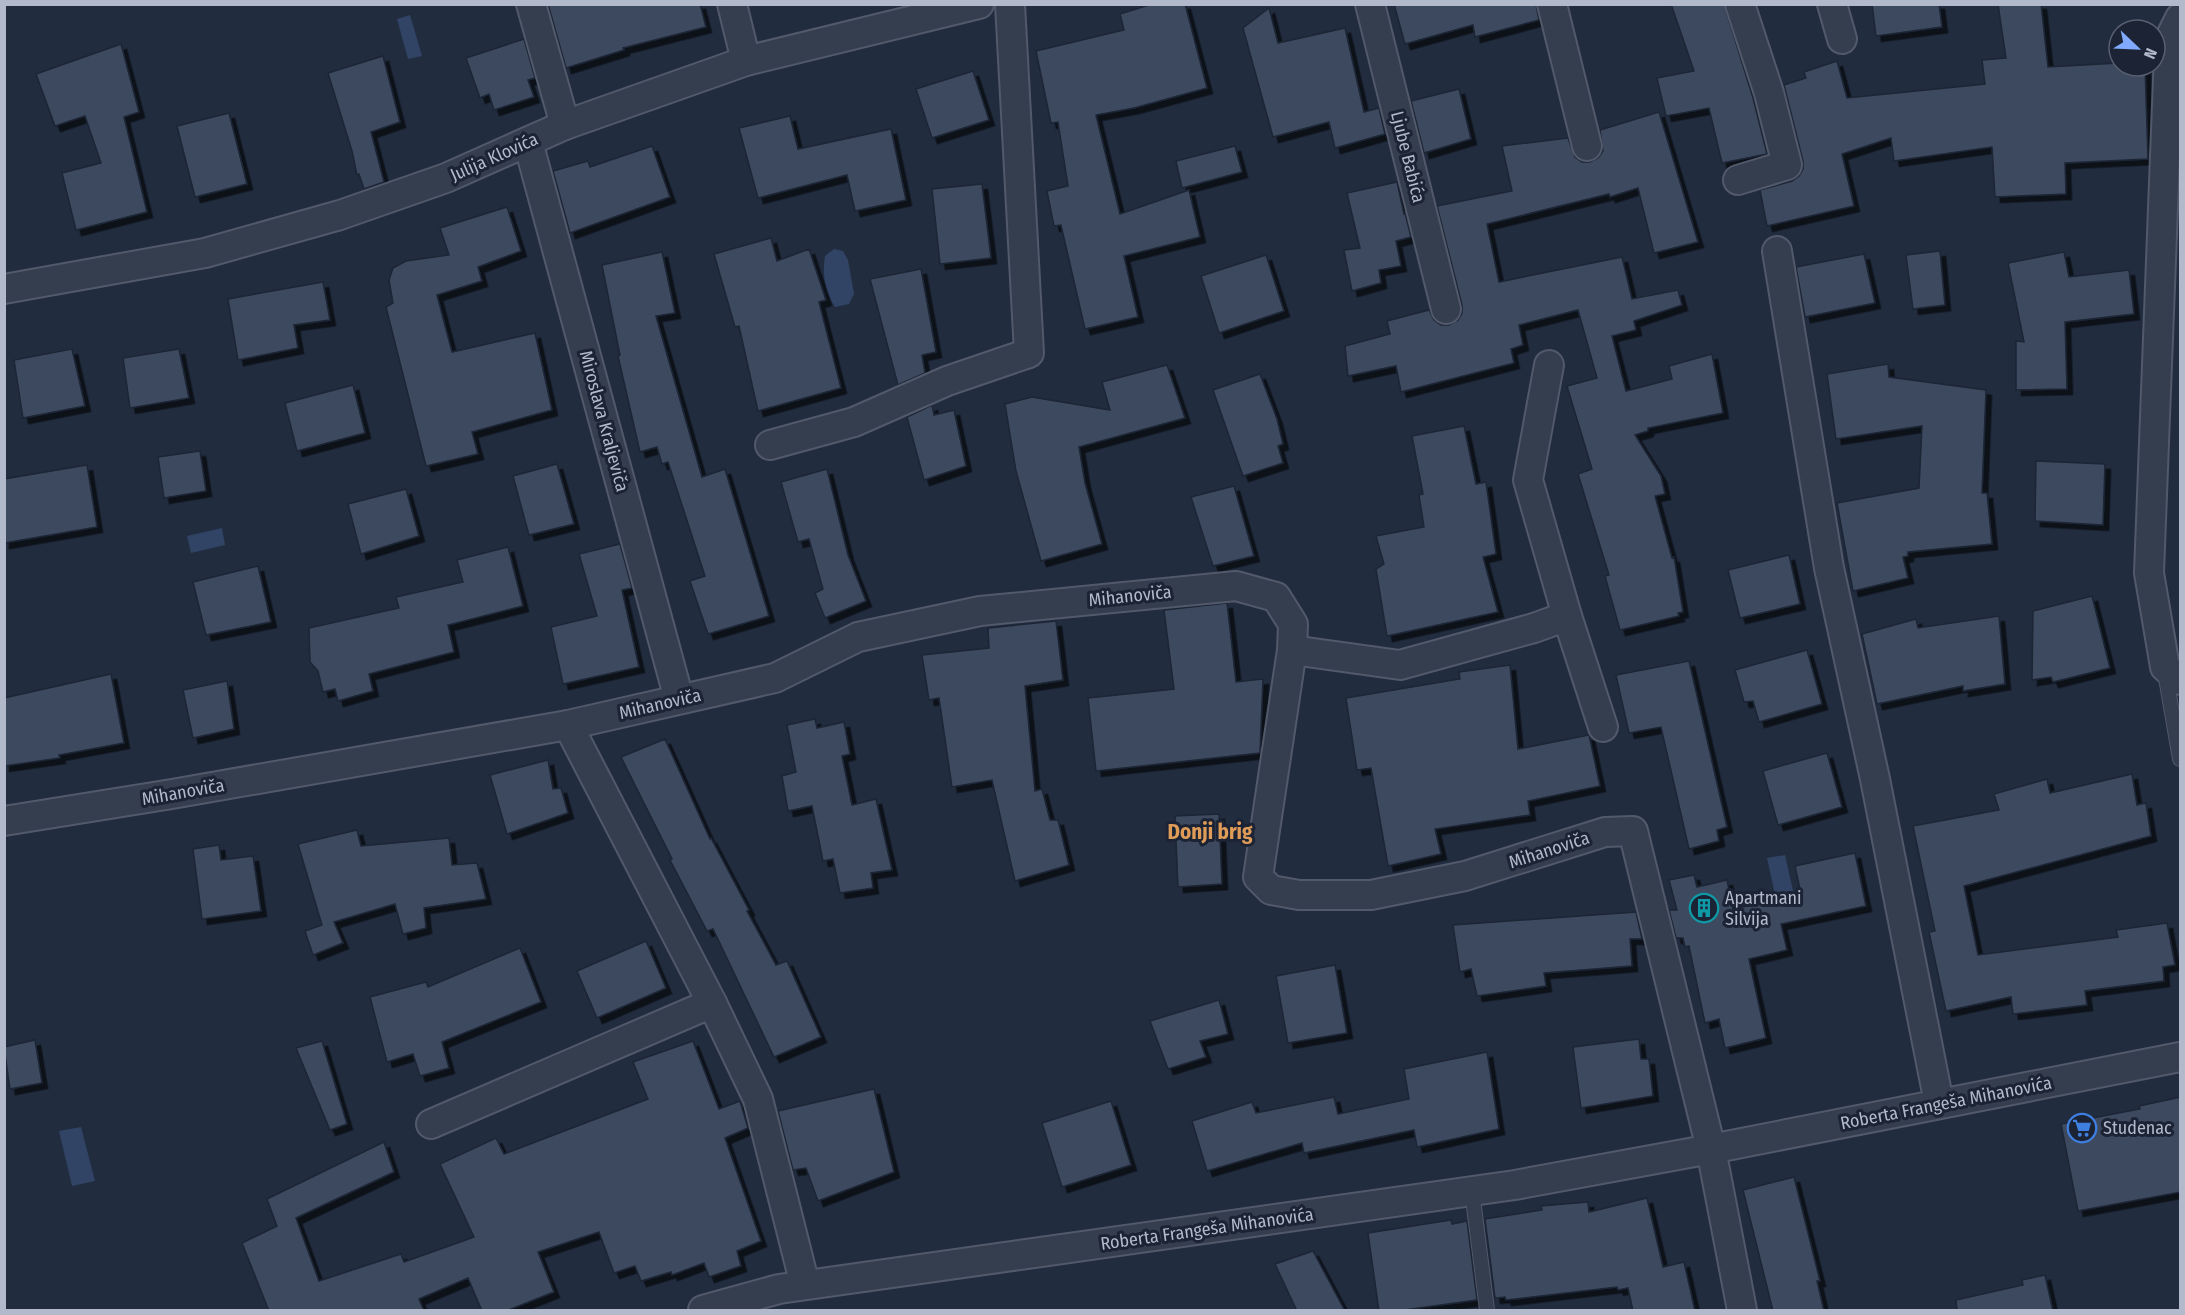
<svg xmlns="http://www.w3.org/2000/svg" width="2185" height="1315" viewBox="0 0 2185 1315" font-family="'Fira Sans Condensed',sans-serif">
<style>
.water{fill:#314466}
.building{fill:#3d4a5f;stroke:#1d2536;stroke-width:1.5;filter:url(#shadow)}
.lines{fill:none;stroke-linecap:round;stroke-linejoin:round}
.lane-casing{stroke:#51596a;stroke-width:16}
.street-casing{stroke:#51596a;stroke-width:32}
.lane{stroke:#353e4f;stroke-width:14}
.street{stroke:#353e4f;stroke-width:28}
.labels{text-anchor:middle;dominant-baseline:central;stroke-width:6;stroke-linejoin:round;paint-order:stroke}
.street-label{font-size:18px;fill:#b1b9ca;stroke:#1b2334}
.poi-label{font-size:18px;fill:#b1b9ca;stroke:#1b2334;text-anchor:start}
.quarter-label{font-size:21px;font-weight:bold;fill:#df9b58;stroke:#1b2334}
</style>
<defs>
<filter id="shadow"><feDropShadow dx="5.5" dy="5.5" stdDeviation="0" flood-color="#0009"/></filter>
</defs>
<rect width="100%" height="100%" fill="#212c3f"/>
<!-- water -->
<g class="water">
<polygon points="410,15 422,56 408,59 397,19"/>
<path d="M 834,249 L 843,251 L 848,260 L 854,294 L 849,304 L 835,307 C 825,292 822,274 825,256 Z"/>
<polygon points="222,528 225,545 191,553 187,536"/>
<polygon points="1785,855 1794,895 1776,899 1767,858"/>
<polygon points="81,1127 95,1181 72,1186 59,1131"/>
</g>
<!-- building -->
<g class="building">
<polygon points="548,4 700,4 706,27 623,48 624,50 566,68"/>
<polygon points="1152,4 1185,4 1207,88 1134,108 1096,115 1120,214 1189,190 1200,237 1124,256 1138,317 1085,329 1061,225 1054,226 1047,191 1068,186 1058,122 1051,123 1036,51 1124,30 1120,14"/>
<polygon points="1394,4 1536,4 1539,20 1475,37 1473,25 1405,44"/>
<polygon points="1671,4 1724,4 1753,98 1767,154 1722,163 1709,108 1666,116 1657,78 1694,71"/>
<polygon points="1872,4 1939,4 1942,27 1876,36"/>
<polygon points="1998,4 2041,4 2048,67 2119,63 2119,66 2145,66 2148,159 2065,163 2066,194 1995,197 1992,147 1894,161 1891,138 1842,154 1854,206 1767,226 1760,190 1792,181 1799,176 1803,169 1803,161 1784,85 1806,78 1804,72 1837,61 1847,98 1985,84 1982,60 2006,58"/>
<polygon points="1269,8 1278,43 1345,28 1364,112 1379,108 1385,134 1335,148 1329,122 1273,137 1243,28"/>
<polygon points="524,39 535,78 528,80 534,97 494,110 489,94 480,98 466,58"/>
<polygon points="121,44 139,112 124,117 147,212 76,230 62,173 101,163 85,116 55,126 36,74"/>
<polygon points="383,56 400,122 371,132 384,182 364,189 359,174 357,175 352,151 328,73"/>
<polygon points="973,71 989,120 932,138 916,89"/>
<polygon points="1459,89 1471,139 1424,153 1411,101"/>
<polygon points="1659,112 1698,242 1654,253 1638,188 1610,197 1609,194 1487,224 1499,282 1622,257 1632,299 1678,290 1682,305 1634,321 1636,330 1612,336 1626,391 1672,379 1669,366 1712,354 1723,413 1648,428 1648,431 1635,435 1661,476 1665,494 1655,496 1672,558 1674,557 1683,612 1678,613 1679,616 1620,630 1605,576 1609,575 1578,474 1592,469 1567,386 1597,378 1578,310 1519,325 1523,345 1511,349 1514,363 1401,392 1396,366 1348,376 1345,346 1390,334 1387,321 1429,310 1434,320 1441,325 1449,325 1458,320 1462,313 1462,305 1437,206 1512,191 1502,146 1568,138 1575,157 1582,162 1590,162 1598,158 1603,151 1600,130"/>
<polygon points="229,113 247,184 195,197 177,126"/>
<polygon points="790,116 798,149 891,129 906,200 855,211 847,175 758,198 739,128"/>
<polygon points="652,146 670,197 570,233 553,171 588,161 590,167"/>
<polygon points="1235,146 1242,172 1182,188 1176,161"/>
<polygon points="1397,182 1404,214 1405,213 1411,237 1396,241 1401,266 1379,270 1381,283 1352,291 1344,250 1360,248 1347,193"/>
<polygon points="982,184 991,258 940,264 932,189"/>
<polygon points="507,207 521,251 478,267 482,281 437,295 452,352 535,333 552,410 472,432 478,454 426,466 386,307 393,303 389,280 393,268 406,261 449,255 440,228"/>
<polygon points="771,238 777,261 809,249 826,300 819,302 841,388 758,411 739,326 735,327 714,254"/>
<polygon points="1940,251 1945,305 1913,309 1906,255"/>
<polygon points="662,252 675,313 656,316 702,477 725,469 769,616 708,634 690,581 705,576 668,462 662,464 657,447 640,452 618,356 620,355 602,265"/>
<polygon points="2064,252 2069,277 2129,270 2134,314 2065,322 2067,389 2016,390 2016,341 2024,342 2008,263"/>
<polygon points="1864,254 1875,303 1805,317 1796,267"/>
<polygon points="1266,255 1284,311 1219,333 1201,276"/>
<polygon points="921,269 936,352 922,355 925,373 898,385 870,279"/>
<polygon points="323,282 330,320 294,325 298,348 238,360 228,299"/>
<polygon points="72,349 85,406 23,418 14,360"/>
<polygon points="179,349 189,398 130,408 123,358"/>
<polygon points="1888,364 1889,377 1986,390 1982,493 1987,493 1992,544 1908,552 1908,556 1903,557 1908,578 1853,591 1837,503 1919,488 1922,426 1836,439 1827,374"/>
<polygon points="1167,365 1185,418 1079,447 1085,483 1102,544 1041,561 1016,471 1005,404 1032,397 1110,410 1102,382"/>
<polygon points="1260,374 1277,419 1283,444 1278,446 1283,463 1243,476 1213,390"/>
<polygon points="353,385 365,433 297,451 285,403"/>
<polygon points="932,405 934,415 954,410 966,466 924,480 907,417"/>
<polygon points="1464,426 1476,484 1486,482 1496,554 1483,557 1498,612 1387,636 1376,569 1384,564 1376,536 1424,527 1419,495 1423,494 1412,436"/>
<polygon points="200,451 206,491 164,498 158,457"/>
<polygon points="2036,461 2105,464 2103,525 2035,521"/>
<polygon points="557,464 574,524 529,535 513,476"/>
<polygon points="87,465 97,527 4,543 4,479"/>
<polygon points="827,469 848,555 866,601 825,618 815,593 823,589 809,539 798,542 781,482"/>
<polygon points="1234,486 1254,556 1213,566 1191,497"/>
<polygon points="406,489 419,536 361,554 348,504"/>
<polygon points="620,544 632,588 622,590 639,667 563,684 551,627 597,616 579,554"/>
<polygon points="508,547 523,606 448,625 454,652 369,674 373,691 338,701 335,689 323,692 318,671 310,662 309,628 399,608 396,597 463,582 457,560"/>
<polygon points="1789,555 1800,604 1740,618 1728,570"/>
<polygon points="258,566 271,622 206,635 193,582"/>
<polygon points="2092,596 2110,668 2053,682 2051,677 2032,680 2033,611"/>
<polygon points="1227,603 1236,682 1263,679 1260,753 1096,771 1088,698 1174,689 1164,610"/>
<polygon points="1999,616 2005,684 1963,691 1963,686 1877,704 1862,634 1916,619 1918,628"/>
<polygon points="1056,621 1063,680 1025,686 1035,791 1042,789 1050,820 1058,820 1069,865 1015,881 992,780 952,787 939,698 929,700 922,655 989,648 988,628"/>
<polygon points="1807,650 1822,704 1759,722 1753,701 1744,702 1735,670"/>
<polygon points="1689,661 1727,827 1717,830 1719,841 1689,849 1661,727 1629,733 1616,675"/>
<polygon points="1510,665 1518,749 1589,735 1600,786 1528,801 1530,815 1435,829 1441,854 1388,866 1371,768 1357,770 1346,698 1460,679 1459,672"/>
<polygon points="111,674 124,743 59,755 60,758 4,766 4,698"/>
<polygon points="227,681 234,729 193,738 183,690"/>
<polygon points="815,719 817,728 844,722 850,754 842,756 852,805 876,799 892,870 871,873 873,888 840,893 833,859 823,861 812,806 788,811 782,776 796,772 787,725"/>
<polygon points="665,739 710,839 711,838 749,910 747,911 776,965 787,961 821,1037 774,1057 713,929 707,931 670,860 672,859 621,757"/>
<polygon points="1827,753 1842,807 1778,825 1763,771"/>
<polygon points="548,760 553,789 561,788 568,813 507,834 490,775"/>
<polygon points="2132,774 2137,805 2146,803 2151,836 1964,886 1978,955 2118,937 2116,930 2167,923 2175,965 2163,967 2164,981 2085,991 2087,1005 2013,1014 2011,997 1946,1011 1929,932 1935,931 1913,826 1999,810 1994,794 2047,779 2050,793"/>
<polygon points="1219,814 1222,884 1178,887 1175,816"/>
<polygon points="357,830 361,846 449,838 452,865 477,863 486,899 424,908 426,928 403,934 395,904 334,922 343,943 313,955 305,931 322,925 298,844"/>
<polygon points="219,845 221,860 253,856 261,911 202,919 193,849"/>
<polygon points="1855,853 1866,906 1781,924 1787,950 1749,959 1766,1038 1725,1048 1719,1019 1705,1023 1689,946 1685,947 1683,938 1676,938 1669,910 1677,910 1669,880 1694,875 1697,887 1727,880 1733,909 1801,894 1795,866"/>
<polygon points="1636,912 1642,939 1630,939 1632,966 1544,973 1546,986 1477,996 1471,969 1460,972 1453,925"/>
<polygon points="646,941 666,988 597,1018 577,971"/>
<polygon points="520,948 541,1002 442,1042 449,1068 420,1076 413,1054 387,1062 370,997 426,982 428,987"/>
<polygon points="1335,965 1347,1033 1288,1043 1276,976"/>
<polygon points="1219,1000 1228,1034 1200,1041 1206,1057 1168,1069 1150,1021"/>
<polygon points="1639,1039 1641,1059 1649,1059 1653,1096 1581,1108 1573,1047"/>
<polygon points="35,1040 42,1083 10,1089 4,1047"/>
<polygon points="322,1041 347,1124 330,1130 296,1048"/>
<polygon points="693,1041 719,1109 740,1101 748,1128 725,1138 761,1241 737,1251 741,1266 709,1277 704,1263 672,1275 671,1272 641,1281 635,1266 614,1273 599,1232 538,1252 554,1292 506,1311 482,1311 468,1278 419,1299 424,1311 269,1311 242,1243 277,1226 267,1199 384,1142 394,1172 296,1218 319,1281 401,1254 404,1262 474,1237 440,1164 496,1138 504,1154 648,1099 633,1062"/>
<polygon points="1487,1052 1499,1129 1417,1147 1414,1130 1304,1153 1302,1143 1207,1171 1192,1121 1252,1102 1256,1113 1334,1097 1338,1114 1409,1099 1404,1069"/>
<polygon points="874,1089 894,1172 818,1201 806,1168 793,1170 778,1111"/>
<polygon points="2181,1097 2181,1192 2078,1211 2061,1124 2140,1109 2139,1106"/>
<polygon points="1111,1101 1131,1165 1062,1187 1042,1123"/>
<polygon points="1794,1177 1820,1281 1817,1281 1824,1311 1773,1311 1743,1190"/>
<polygon points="1647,1198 1663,1267 1684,1262 1695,1311 1633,1311 1628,1288 1618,1290 1617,1287 1506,1300 1505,1297 1495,1298 1485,1219 1542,1210 1541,1206 1588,1202 1589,1212"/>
<polygon points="1451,1220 1452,1224 1467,1221 1477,1300 1397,1311 1379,1311 1368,1233"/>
<polygon points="1313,1251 1345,1311 1297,1311 1275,1264"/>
<polygon points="2045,1275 2053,1311 1957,1311 1956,1300 2023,1285 2022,1280"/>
</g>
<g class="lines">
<!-- lane casing -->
<g class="lane-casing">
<g id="lane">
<polyline points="2165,672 2180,759"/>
<polyline points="1472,1191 1487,1310"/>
</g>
</g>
<!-- street casing -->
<g class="street-casing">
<g id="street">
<polyline points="531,4 565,125"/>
<polyline points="732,4 746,61"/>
<polyline points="1370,4 1446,309"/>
<polyline points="1552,4 1587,146"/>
<polyline points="1832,4 1842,39"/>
<polyline points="2180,18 2172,34 2169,52 2149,573 2165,667 2180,680"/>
<polyline points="528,142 679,699"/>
<polyline points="1738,180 1787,165 1769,93 1740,4"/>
<polyline points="1777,251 1829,568 1875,779 1939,1103"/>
<polyline points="4,289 205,253 340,215 446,178 565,125 746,61 979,4"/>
<polyline points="1549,365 1528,480 1567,616"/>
<polyline points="770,445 854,422 947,381 1029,353 1010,4"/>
<polyline points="1292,650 1400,665 1534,628 1567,616 1603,727"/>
<polyline points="568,725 712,1003 758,1099 805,1285"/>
<polyline points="4,821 172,794 568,725 775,678 858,637 980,611 1236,586 1276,597 1293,624 1292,650 1258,877 1271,890 1299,895 1371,895 1465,876 1605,832 1633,831 1711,1149 1515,1185 779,1289 703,1310"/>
<polyline points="431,1124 712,1003"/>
<polyline points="1742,1310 1711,1149 2180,1057"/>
</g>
</g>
<!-- lane -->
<use href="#lane" class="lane"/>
<!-- street -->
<use href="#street" class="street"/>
</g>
<!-- icons -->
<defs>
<g id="building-ring" transform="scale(1.5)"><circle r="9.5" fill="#1b2334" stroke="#0f9aa8" stroke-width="1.5"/><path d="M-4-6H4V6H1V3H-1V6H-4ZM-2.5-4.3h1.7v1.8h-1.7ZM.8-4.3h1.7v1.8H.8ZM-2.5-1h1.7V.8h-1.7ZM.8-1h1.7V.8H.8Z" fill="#0f9aa8"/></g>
<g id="supermarket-ring" transform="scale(1.5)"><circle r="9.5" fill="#1b2334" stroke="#3f7fe0" stroke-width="1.5"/><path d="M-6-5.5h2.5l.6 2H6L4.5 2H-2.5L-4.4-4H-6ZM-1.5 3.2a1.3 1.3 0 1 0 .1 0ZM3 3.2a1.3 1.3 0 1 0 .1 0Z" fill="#3f7fe0"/></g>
</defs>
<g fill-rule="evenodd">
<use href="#building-ring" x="1704" y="908"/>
<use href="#supermarket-ring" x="2082" y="1128"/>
</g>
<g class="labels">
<!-- street labels -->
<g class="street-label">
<text transform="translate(494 157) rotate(-24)">Julija Klovića</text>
<text transform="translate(1408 157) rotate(76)">Ljube Babića</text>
<text transform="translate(604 421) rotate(75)">Miroslava Kraljeviča</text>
<text transform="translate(1130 596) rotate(-6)">Mihanoviča</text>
<text transform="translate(660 704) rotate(-13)">Mihanoviča</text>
<text transform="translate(183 792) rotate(-10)">Mihanoviča</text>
<text transform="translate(1549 850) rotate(-18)">Mihanoviča</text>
<text transform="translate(1946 1103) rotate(-11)">Roberta Frangeša Mihanovića</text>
<text transform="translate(1207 1229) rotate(-8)">Roberta Frangeša Mihanovića</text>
</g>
<!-- poi labels -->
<g class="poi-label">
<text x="1725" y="898">Apartmani<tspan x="1725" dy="21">Silvija</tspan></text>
<text x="2103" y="1128">Studenac</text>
</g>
<!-- quarter labels -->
<g class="quarter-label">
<text x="1210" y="832">Donji brig</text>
</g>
</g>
<!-- border -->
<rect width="2185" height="1315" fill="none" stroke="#b1b9ca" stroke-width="12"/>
<!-- north arrow -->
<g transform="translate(2137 48) rotate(113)"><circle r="28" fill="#1b2334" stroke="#575f70" stroke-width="1.5"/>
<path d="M0-4.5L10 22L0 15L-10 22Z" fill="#81aaff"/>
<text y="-9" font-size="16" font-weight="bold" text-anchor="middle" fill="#b1b9ca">N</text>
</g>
</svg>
